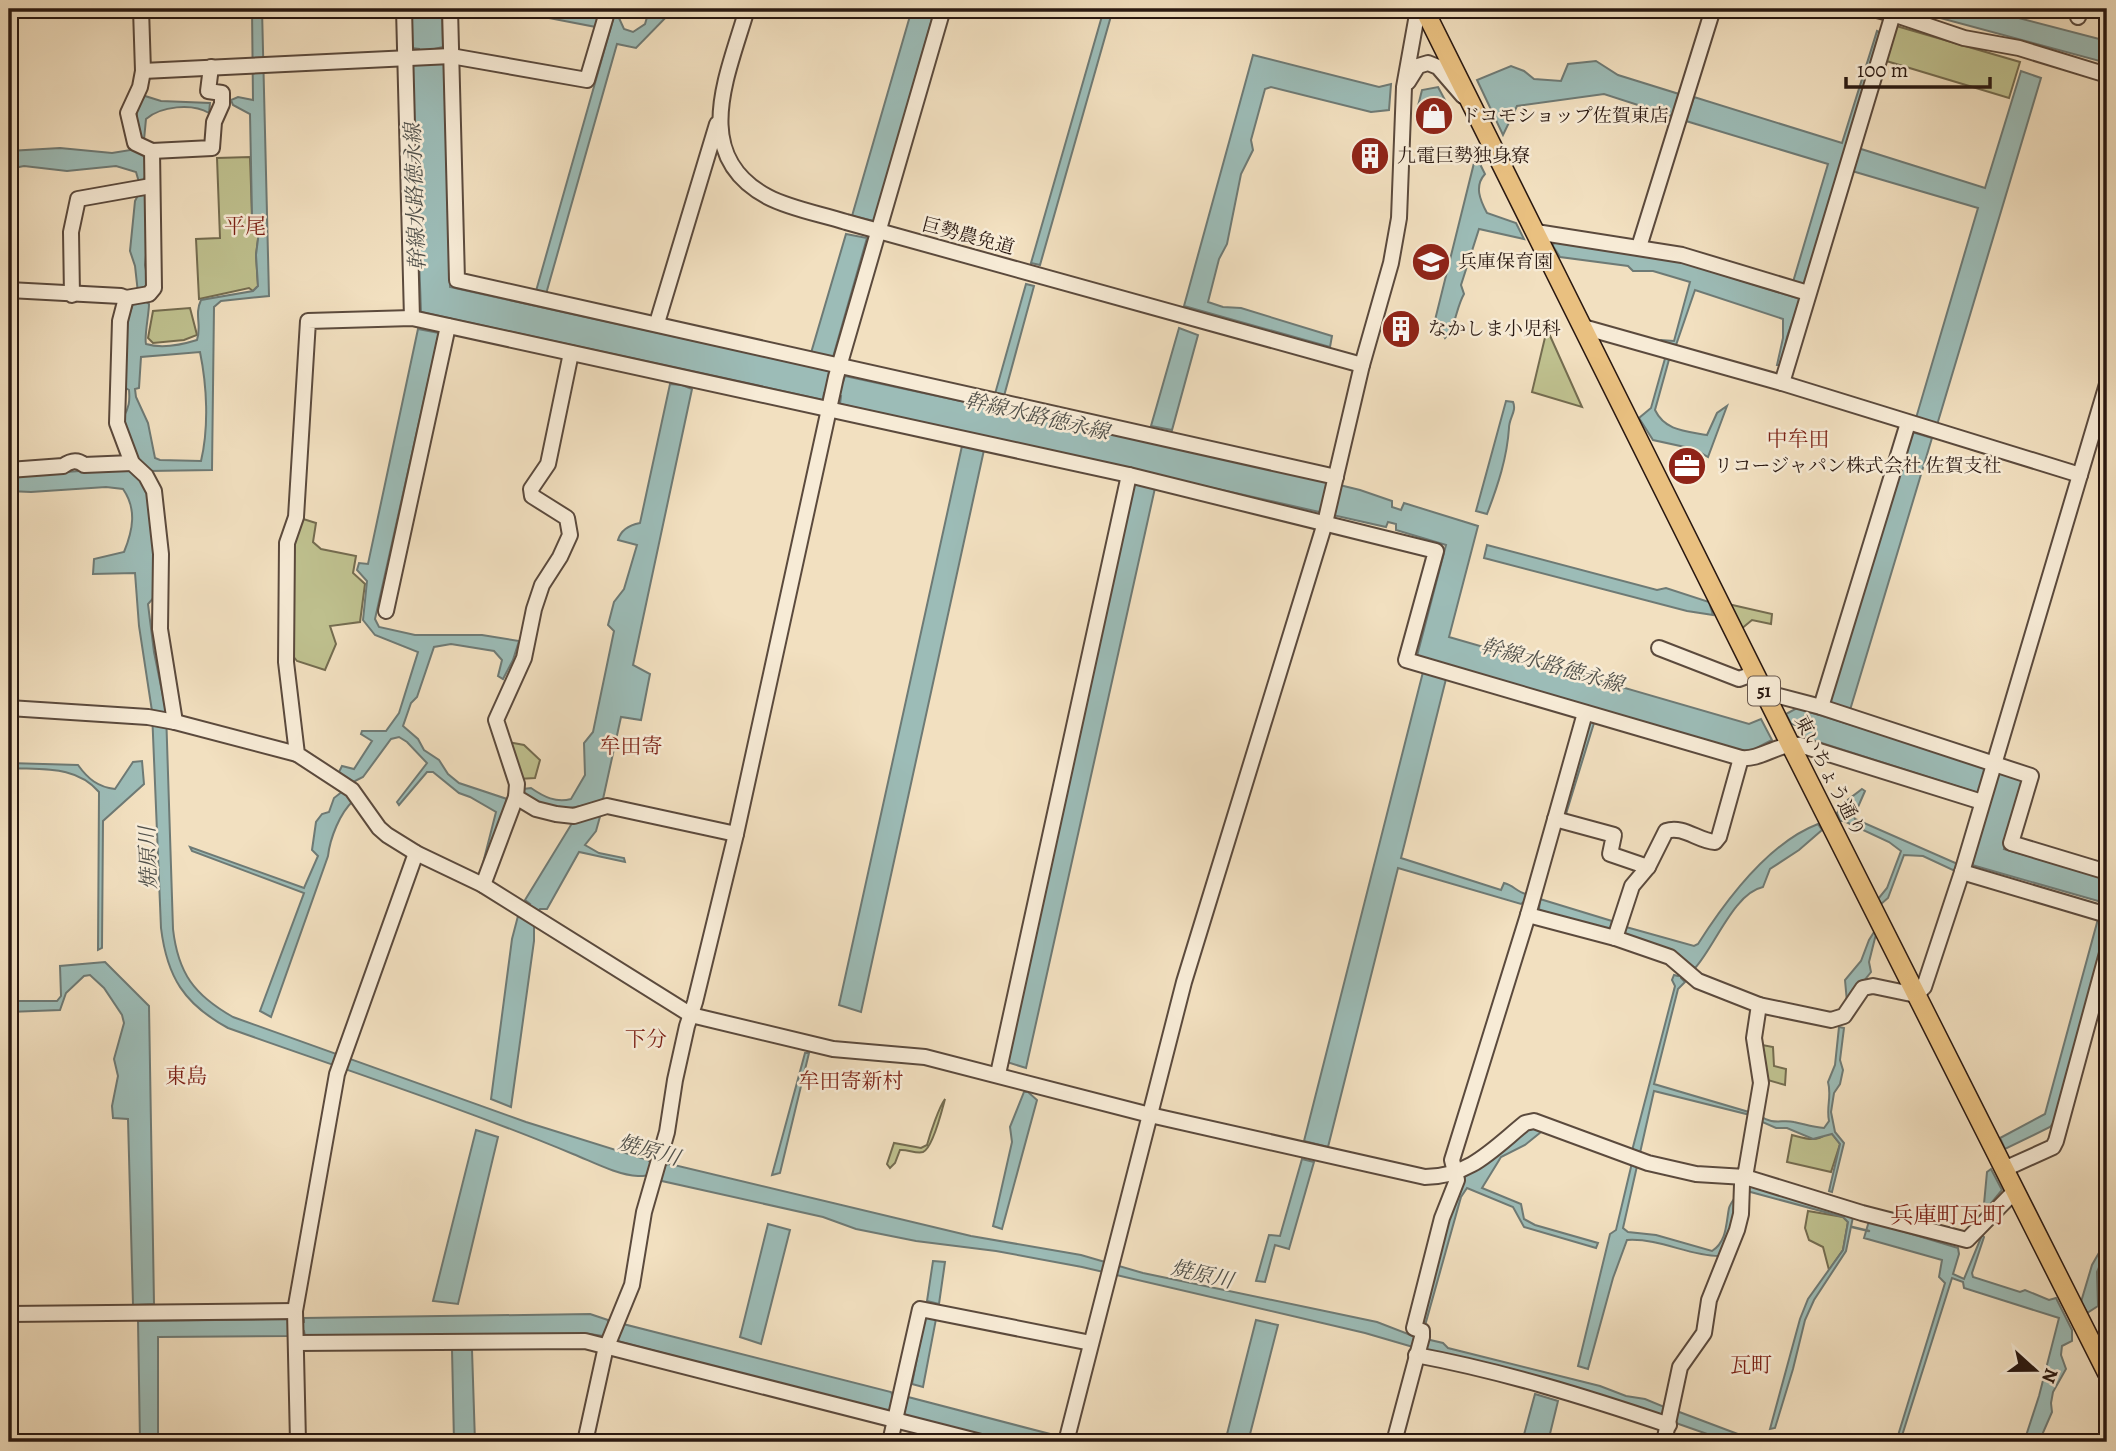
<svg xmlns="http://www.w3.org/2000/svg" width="2116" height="1451" viewBox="0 0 2116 1451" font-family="Alegreya,'Noto Serif JP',serif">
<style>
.green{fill:#bfc18f;stroke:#746c50;stroke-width:2}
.water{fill:#9cbcb7;stroke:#6e7a75;stroke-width:2;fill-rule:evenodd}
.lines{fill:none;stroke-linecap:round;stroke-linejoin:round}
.stream{stroke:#6e7a75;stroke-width:2.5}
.minor-casing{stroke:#5b4a3d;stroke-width:18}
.major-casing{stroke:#291811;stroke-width:21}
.minor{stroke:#f7ebd6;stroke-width:14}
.major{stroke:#e9c080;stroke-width:18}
.labels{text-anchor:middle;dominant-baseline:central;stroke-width:5;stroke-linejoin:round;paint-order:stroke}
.shield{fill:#f7ebd6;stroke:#67574c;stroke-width:2}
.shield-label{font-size:18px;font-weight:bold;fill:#291811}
.poi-label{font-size:19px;fill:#291811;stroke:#f7ebd6;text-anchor:start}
.street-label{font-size:19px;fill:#291811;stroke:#f7ebd6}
.water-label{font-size:21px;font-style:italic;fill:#51514b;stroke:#f7ebd6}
.neighbourhood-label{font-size:21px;fill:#7a1f14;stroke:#f7ebd6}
.quarter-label{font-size:23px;fill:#7a1f14;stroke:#f7ebd6}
</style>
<rect width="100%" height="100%" fill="#f2e0c0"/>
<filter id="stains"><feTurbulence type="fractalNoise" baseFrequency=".00286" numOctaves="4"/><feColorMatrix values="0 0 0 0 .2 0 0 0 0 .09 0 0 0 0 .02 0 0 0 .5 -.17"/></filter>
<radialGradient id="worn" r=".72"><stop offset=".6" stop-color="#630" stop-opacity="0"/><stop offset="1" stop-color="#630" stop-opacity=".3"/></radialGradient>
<!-- green -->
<g class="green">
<polygon points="1893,25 2020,62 2009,98 1883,60"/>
<polygon points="250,157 252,215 259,231 256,255 258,286 253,291 249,288 199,299 196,239 220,238 217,158"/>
<polygon points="190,308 197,335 184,340 153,343 148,338 153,311"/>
<polygon points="1547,329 1582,407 1532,392"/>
<polygon points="300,518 316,523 313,542 321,549 356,556 353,573 365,584 360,622 330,626 336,644 325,670 297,661 289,651 290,542"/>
<polygon points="1728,604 1772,614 1771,624 1752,620 1740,630"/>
<polygon points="508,742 524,745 540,760 535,778 518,779"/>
<polygon points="1757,1044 1773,1047 1774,1066 1786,1069 1785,1085 1764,1079"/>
<path d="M 945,1099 C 942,1110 933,1148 923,1152 C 916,1154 907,1149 900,1150 L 895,1163 L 890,1168 L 887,1164 L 894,1143 L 921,1148 L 927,1145 C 930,1134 939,1107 945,1099 Z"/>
<path d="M 1826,1134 L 1832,1134 L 1840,1144 L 1831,1172 L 1787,1162 L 1792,1135 C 1804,1138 1816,1143 1826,1134 Z"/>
<polygon points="1808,1211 1843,1217 1848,1222 1843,1250 1829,1270 1823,1247 1809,1240 1805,1228"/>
</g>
<!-- water -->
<g class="water">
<path d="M 252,9 L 262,9 L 269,296 L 221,301 L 214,307 L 212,470 L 149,471 L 148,488 L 156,544 L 156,595 L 148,604 L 154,652 L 166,711 L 173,929 C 178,973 194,995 233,1017 L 526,1122 L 648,1160 C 653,1166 662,1166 670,1164 L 971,1236 L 1081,1255 L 1143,1273 L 1377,1322 L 1416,1337 L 1413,1347 L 1365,1333 L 1082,1267 L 996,1251 L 916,1241 L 856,1229 L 823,1217 L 662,1181 C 654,1171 648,1177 638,1176 C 617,1175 593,1162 573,1154 C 460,1107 343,1069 228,1028 C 184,1004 167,977 161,928 L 152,711 L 139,626 L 135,573 L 93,574 L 94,559 L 124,552 C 133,530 137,509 123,489 L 106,487 L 31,492 L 9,491 L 9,476 L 108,469 L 135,459 L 123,418 C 129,408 130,401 129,390 L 124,387 L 124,330 L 133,304 L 139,302 L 135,266 L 130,251 L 135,201 L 141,189 L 136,172 L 116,166 L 67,171 L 24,166 L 9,169 L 9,151 L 60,148 L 112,153 L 137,149 L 137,106 L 145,96 L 161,101 L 210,103 L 209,113 C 192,103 161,106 146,119 L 144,140 L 147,172 L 144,179 L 148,193 L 149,226 L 145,265 L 149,286 L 145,301 L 149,304 C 149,314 144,337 146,344 C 163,349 181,345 197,340 C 202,325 194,315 201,300 L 253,291 L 258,286 L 256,255 L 259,231 L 252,215 L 250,114 L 233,105 L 231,100 L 238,97 L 253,100 ZM 200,352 C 207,386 209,427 201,461 L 160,460 L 155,458 L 148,423 L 136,397 L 135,389 L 139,388 L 141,357 Z"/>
<polygon points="411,9 442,9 443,47 434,49 436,63 444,64 450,287 817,368 829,371 828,379 843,382 845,376 1266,467 1360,490 1392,501 1392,507 1401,510 1404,503 1478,526 1449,637 1749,724 1761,719 1772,740 1747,753 1417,656 1446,545 1396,530 1396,524 1388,522 1386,527 840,404 841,396 824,393 823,400 421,312 412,65 420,63 419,49 412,48"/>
<polygon points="529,9 564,9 599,17 596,27 528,14"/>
<polygon points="656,9 674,9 636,48 617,44 546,294 536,291 614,16 619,18 624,29 633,32 645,24 648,14"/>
<polygon points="912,9 935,9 874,221 852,216"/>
<polygon points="1104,9 1113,9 1040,265 1031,263"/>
<polygon points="1907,9 1984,9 2107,41 2107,63"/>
<polygon points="1877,31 1881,33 1858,148 1985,188 2021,71 2041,78 1937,425 1916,418 1978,208 1852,171 1805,285 1793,282 1828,164 1686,121 1694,97 1842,143"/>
<polygon points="1253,55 1379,87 1391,84 1389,110 1371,112 1271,87 1265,89 1251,140 1253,150 1241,174 1227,244 1219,259 1208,302 1223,307 1241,308 1332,336 1330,347 1184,306"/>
<polygon points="1596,61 1618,75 1679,94 1672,116 1604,94 1517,106 1503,135 1477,80 1511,66 1524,71 1534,79 1561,81 1568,64"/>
<polygon points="1438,87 1445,100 1418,106 1422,90"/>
<path d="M 1477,158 L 1485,174 C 1474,186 1480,200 1487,213 L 1516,223 L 1524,239 L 1479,229 L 1461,285 L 1464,294 C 1456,308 1456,326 1445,338 L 1435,320 L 1474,163 Z"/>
<polygon points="846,234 867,238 833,357 811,353"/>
<polygon points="1554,240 1681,262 1800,299 1787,337 1781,365 1777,365 1783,338 1783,319 1695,290 1675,348 1659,344 1661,340 1674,341 1690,282 1653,271 1633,271 1628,266 1560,257 1553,246"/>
<polygon points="1026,284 1034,286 1004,396 995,394"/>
<polygon points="1179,328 1198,335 1172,430 1151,426"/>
<path d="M 418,329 L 439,333 L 375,619 L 379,627 L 415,635 L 482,635 L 519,641 L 513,660 L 503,679 L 498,676 L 502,660 L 494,651 L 451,644 L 434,647 L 417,697 L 411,703 L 403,726 L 418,739 L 424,750 L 439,760 L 448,774 L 459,783 L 507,799 L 485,863 L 482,867 L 496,812 L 470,797 L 459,793 L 433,772 L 427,772 L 399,805 L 397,802 L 427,763 L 407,742 L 399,737 L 391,739 L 363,777 L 353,782 L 348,793 L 353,801 C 340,813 330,838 328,856 L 271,1017 L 260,1011 L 304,893 L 192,851 L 190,847 L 304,888 L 318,856 L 312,850 L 316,822 L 322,814 L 329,812 L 334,798 L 343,791 L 338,774 L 342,766 L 354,769 L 372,741 L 361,734 L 362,731 L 386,731 L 399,713 L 418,652 L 375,635 L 363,620 L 367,581 L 357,570 L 359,563 L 368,564 Z"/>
<path d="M 1666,355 L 1670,356 L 1655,410 C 1665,431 1686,431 1707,435 L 1717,413 L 1727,406 L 1708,457 L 1694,449 L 1653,440 L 1639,418 L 1651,408 Z"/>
<path d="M 670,384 L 682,385 L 692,389 L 633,665 L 650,674 L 641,720 L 621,717 L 603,799 L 592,804 L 601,813 L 596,831 L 585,845 L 599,853 L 624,858 L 625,862 L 579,852 L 547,909 L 540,909 L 531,922 L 534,924 L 534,941 L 511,1107 L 491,1099 L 512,939 L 518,916 L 521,917 L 530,904 L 525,900 L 574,820 L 586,805 C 556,812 547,810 522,794 L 523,789 L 531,788 C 544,797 556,803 571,799 L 585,775 L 584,743 L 593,732 L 614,631 L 608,625 L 614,602 L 624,589 L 637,545 L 618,540 C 621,529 630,525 640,523 Z"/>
<path d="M 1506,401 L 1513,402 C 1517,411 1509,418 1509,428 C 1507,458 1498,485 1487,514 L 1476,511 Z"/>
<polygon points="1912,432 1932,438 1850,710 1829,703"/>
<polygon points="962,446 984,450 861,1012 839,1005"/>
<polygon points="1134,484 1155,488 1026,1068 1007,1062"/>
<polygon points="1487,545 1657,590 1666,588 1709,602 1713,615 1687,611 1484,558"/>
<path d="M 1423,672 L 1446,679 L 1401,858 L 1501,890 L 1504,883 C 1513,885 1517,892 1526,894 L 1526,900 L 1521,904 L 1398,868 L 1328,1147 L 1304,1141 Z"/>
<polygon points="1797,708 1986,767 1984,773 1998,778 2000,770 2025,779 2004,849 2107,879 2107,930 2056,1119 2050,1127 2005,1149 2000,1138 2045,1114 2098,919 2101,919 2105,903 1972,865 1994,789 1981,785 1978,793 1806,738 1800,726 1791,724 1786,714"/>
<polygon points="1592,721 1594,723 1565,817 1562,814 1589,722"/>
<path d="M 142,761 L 144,784 L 103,821 L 102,948 L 98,950 L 99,792 C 76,765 42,770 9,768 L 9,763 L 78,765 C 88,779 98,787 115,789 L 133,762 Z"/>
<polygon points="1862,789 1865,791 1854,816 1855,819 1960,865 1957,872 1923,856 1904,855 1888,898 1881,904 1878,899 1887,888 1901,851 1889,842 1844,821 1840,821 1837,813 1845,802"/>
<path d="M 1818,824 L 1822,830 L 1799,850 L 1770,869 L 1763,887 C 1734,893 1715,946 1695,968 L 1688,963 L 1685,966 L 1681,978 L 1685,982 L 1678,989 L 1654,1084 L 1759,1115 C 1773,1126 1782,1119 1794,1122 C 1804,1124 1813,1127 1824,1128 L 1829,1121 C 1826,1107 1832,1096 1828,1082 L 1835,1065 L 1839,1027 L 1844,1028 L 1840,1060 L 1843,1070 L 1840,1084 L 1834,1093 L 1831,1112 L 1835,1132 L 1844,1143 L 1832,1192 L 1829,1191 L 1840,1144 L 1832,1134 L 1813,1139 L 1787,1128 L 1776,1128 L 1760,1121 L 1754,1116 L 1654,1091 L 1623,1228 L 1628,1232 L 1656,1235 L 1712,1251 C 1727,1242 1726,1223 1729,1208 C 1731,1202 1735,1198 1738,1193 L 1735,1223 L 1719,1256 C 1688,1256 1661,1238 1627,1240 L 1613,1278 L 1588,1369 L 1578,1366 L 1610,1234 L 1616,1230 L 1631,1167 L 1633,1147 L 1675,986 L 1672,980 L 1674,975 L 1678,976 L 1682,960 L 1675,951 L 1623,936 L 1626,927 L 1694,946 L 1698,944 C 1726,900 1768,843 1818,824 Z"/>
<polygon points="1540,899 1612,921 1610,931 1539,910"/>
<polygon points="1874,932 1876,934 1869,962 1871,972 1847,1002 1845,980 1861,961 1869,940"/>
<polygon points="105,962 149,1006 154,1304 133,1305 128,1119 113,1118 112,1106 118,1076 114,1059 124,1023 122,1015 104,988 90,975 84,976 66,993 60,1010 9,1012 9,1001 57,1001 61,996 60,966"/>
<polygon points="805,1053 809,1053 780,1173 772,1175"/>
<polygon points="1024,1092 1028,1092 1037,1100 1002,1229 993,1226 1012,1142 1010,1127"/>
<polygon points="1541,1128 1541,1132 1525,1145 1501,1157 1482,1188 1521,1204 1524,1219 1535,1225 1598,1243 1596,1248 1524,1227 1513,1207 1467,1188 1461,1197 1426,1322 1422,1321 1455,1194 1466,1175 1526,1130"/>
<polygon points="476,1130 498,1137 458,1304 433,1301"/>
<polygon points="1302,1159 1314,1162 1289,1249 1275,1245 1265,1282 1256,1281 1269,1235 1280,1236"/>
<polygon points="1991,1169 2002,1190 1988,1207 1984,1204 1987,1172"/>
<polygon points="1750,1184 1853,1217 1846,1251 1814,1300 1805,1320 1793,1369 1775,1428 1770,1429 1800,1319 1808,1299 1843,1250 1848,1222 1843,1217 1747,1191"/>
<polygon points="2107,1213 2107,1249 2097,1272 2098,1306 2087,1313 2081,1302 2092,1265 2100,1251 2104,1217"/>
<polygon points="1869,1221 1958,1248 1959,1254 1953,1274 1964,1279 1982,1235 1984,1237 1972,1273 1973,1277 2020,1292 2025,1290 2049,1300 2056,1298 2072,1330 2072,1341 2062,1346 2061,1355 2066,1369 2053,1392 2051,1403 2052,1412 2039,1442 2024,1442 2039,1396 2059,1318 1964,1288 1963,1282 1952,1278 1900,1442 1896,1442 1945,1283 1939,1277 1942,1260 1864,1238"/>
<polygon points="768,1224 790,1230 761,1344 740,1337"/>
<polygon points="933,1261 945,1262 939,1304 927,1301"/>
<polygon points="590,1314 608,1320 608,1324 621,1327 623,1324 891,1392 894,1398 906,1401 908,1397 1081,1442 1006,1442 903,1416 904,1411 892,1407 887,1412 617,1341 618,1336 605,1332 603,1336 590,1334 305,1336 304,1331 289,1332 288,1336 158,1337 158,1442 140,1442 138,1321 288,1319 289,1323 304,1322 304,1318"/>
<polygon points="925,1316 936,1319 923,1387 912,1384"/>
<polygon points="1256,1320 1278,1325 1248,1442 1225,1442"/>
<polygon points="1426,1339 1443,1343 1448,1348 1600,1386 1626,1396 1645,1399 1667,1408 1665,1419 1424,1351"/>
<polygon points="452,1349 472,1350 475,1442 454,1442"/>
<polygon points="1535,1394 1558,1401 1548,1442 1522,1442"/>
<polygon points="1674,1410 1759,1442 1730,1442 1673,1422"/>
</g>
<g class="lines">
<!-- stream -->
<g class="stream">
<polyline points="1848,9 1868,14"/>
<polyline points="1852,1227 1869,1231"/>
</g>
<!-- minor casing -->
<g class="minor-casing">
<g id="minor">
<polyline points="141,9 143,71 140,87 128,113 135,143 152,151 154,288 149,294 126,298 120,321 117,423 132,463 146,476 154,491 161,554 160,629 175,722"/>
<polyline points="404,9 412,318"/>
<polyline points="450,9 457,280 1336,477"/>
<path d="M 747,9 C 728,75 689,155 768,197 C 791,209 821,214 846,222 L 1362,365"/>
<polyline points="1893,14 1964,38 2019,48 2107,75"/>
<polyline points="2078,17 2081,9"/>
<polyline points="143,71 451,56 587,80 608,9"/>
<polyline points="1408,82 1418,66 1428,63 1438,67 1463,96"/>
<polyline points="152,151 212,148 214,122 222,104 222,93 208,91 211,67"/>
<polyline points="1536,232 1682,255 1808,293"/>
<polyline points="1639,247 1713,9"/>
<polyline points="9,290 121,296 126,298"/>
<polyline points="72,295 71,232 78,199 151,186"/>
<polyline points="657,323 717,124"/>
<polyline points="1583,327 1782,383 2080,475"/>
<polyline points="571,353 548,464 531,489 532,496 567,518 570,535 560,557 542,585 534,609 524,658 496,720 517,784 516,797 536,809 556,814 574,816 607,806 736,834"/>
<polyline points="1782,383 1893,14 1873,9"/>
<path d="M 9,470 L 63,466 C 70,461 77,459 84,465 L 132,463"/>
<polyline points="386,611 448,326"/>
<polyline points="1659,648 1739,679 1755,673"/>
<polyline points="1764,692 1821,707 2031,776 2011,843 2107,872"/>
<polyline points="1821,707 1908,423"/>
<polyline points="9,708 148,717 175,722 297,754"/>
<polyline points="1555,819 1614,835 1610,854 1648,867"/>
<polyline points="1962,872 2107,915"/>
<polyline points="483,885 516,797"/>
<path d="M 1528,915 L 1615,938 L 1670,957 L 1698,981 L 1759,1005 L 1754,1038 L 1761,1083 L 1745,1177 L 1696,1174 L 1648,1163 L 1534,1121 L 1525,1123 C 1493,1149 1469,1177 1425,1177 L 1150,1115 L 925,1057 L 833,1049 L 691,1015 L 483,885 L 416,853 L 387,835 L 379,828 L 352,790 L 297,754 L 286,662 L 287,543 L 296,517 L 308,321 L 412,318 L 1129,475 L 1436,551 L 1406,660 L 1741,758 C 1762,760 1776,743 1800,745 L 1982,802"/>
<path d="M 1615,938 L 1632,886 L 1648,867 L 1666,831 C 1683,825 1698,841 1715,842 L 1719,837 L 1741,758"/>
<polyline points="1759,1005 1831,1020 1844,1016 1863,988 1873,986 1916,995 1924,987 1962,872 2107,384"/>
<polyline points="998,1074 1129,475"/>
<polyline points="2006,1171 2011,1166 2053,1147 2056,1141 2107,953"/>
<polyline points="9,1314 295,1311"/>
<polyline points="296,1343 585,1341 981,1442"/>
<path d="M 1416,1355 C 1502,1371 1586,1397 1669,1425"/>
<polyline points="298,1442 295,1311 337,1074 416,853"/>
<polyline points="585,1442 605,1351 632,1285 644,1212 667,1132 675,1080 687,1026 695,1002 736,834 836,377 943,9"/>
<polyline points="615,1442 657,1442"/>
<polyline points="890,1442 920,1309 1091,1343"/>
<polyline points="1066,1442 1184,982 1325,523 1362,365 1391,263 1399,218 1404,87 1418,9"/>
<polyline points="1394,1442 1422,1337 1422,1331 1414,1328 1442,1218 1457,1180 1452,1160 1528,915 1585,713"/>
<polyline points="1664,1442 1680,1367 1704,1333 1709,1300 1737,1230 1741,1214 1742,1184 1745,1177 1862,1213 1967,1240 2015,1191"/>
</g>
</g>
<!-- major casing -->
<g class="major-casing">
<polyline id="major" points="1424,9 1790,744 2107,1373"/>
</g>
<!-- minor -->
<use href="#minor" class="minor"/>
<!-- major -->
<use href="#major" class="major"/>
</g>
<!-- icons -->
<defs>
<g id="shop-disc" transform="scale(2.0125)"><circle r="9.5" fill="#8f2418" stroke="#f7ebd6"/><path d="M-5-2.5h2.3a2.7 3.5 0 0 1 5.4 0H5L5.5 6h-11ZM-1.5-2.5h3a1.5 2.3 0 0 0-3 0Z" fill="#fff"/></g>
<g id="building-disc" transform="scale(2.0125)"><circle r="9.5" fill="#8f2418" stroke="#f7ebd6"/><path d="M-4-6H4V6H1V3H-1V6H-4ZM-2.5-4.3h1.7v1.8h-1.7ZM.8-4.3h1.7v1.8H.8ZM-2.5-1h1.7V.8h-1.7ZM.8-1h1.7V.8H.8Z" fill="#fff"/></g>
<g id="school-disc" transform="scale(2.0125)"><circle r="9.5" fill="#8f2418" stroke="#f7ebd6"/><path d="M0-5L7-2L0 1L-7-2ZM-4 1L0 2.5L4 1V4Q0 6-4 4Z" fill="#fff"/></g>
<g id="office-disc" transform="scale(2.0125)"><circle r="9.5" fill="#8f2418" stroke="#f7ebd6"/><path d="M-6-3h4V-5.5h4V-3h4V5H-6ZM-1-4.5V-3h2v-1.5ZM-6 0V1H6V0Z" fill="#fff"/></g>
</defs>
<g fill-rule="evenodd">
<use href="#shop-disc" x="1434" y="116"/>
<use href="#building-disc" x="1370" y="156"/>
<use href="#school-disc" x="1431" y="262"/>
<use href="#building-disc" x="1401" y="329"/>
<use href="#office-disc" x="1687" y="466"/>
</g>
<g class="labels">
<!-- shield labels -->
<rect class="shield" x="1748" y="676.5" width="32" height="29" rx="5"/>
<g class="shield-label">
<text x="1764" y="691">51</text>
</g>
<!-- poi labels -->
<g class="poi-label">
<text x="1461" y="116">ドコモショップ佐賀東店</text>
<text x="1397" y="156">九電巨勢独身寮</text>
<text x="1458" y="262">兵庫保育園</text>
<text x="1428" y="329">なかしま小児科</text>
<text x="1714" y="466">リコージャパン株式会社 佐賀支社</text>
</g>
<!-- street labels -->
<g class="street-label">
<text transform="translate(968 236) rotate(15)">巨勢農免道</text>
<text transform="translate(1830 776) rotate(63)">東いちょう通り</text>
</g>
<!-- water labels -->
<g class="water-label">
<text transform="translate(415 197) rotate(-92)">幹線水路徳永線</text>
<text transform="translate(1037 416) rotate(13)">幹線水路徳永線</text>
<text transform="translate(1552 665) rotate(16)">幹線水路徳永線</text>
<text transform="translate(148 858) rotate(-92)">焼原川</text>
<text transform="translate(649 1150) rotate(16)">焼原川</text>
<text transform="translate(1202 1274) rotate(13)">焼原川</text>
</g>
<!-- neighbourhood labels -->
<g class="neighbourhood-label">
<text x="245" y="226">平尾</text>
<text x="1798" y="439">中牟田</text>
<text x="631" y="746">牟田寄</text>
<text x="646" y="1039">下分</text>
<text x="186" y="1076">東島</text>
<text x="851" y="1081">牟田寄新村</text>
<text x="1751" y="1365">瓦町</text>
</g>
<!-- quarter labels -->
<g class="quarter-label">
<text x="1948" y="1215">兵庫町瓦町</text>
</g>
</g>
<!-- margin -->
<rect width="2116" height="1451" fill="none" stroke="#f2e0c0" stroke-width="35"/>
<rect x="10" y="10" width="2095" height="1430" fill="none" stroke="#291811" stroke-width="3.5"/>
<rect x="18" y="18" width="2081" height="1416" fill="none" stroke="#291811" stroke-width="2"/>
<!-- north arrow -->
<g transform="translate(2035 1370) rotate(111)" stroke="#f7ebd6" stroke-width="5" paint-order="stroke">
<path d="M0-5L12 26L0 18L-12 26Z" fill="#291811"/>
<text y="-10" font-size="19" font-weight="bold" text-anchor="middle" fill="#291811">N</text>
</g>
<!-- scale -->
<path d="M1846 77v10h144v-10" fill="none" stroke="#291811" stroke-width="3.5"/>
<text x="1857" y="77" font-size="21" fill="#291811" stroke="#f7ebd6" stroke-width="5" paint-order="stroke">100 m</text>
<rect width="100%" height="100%" filter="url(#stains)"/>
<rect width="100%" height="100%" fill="url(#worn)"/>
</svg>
